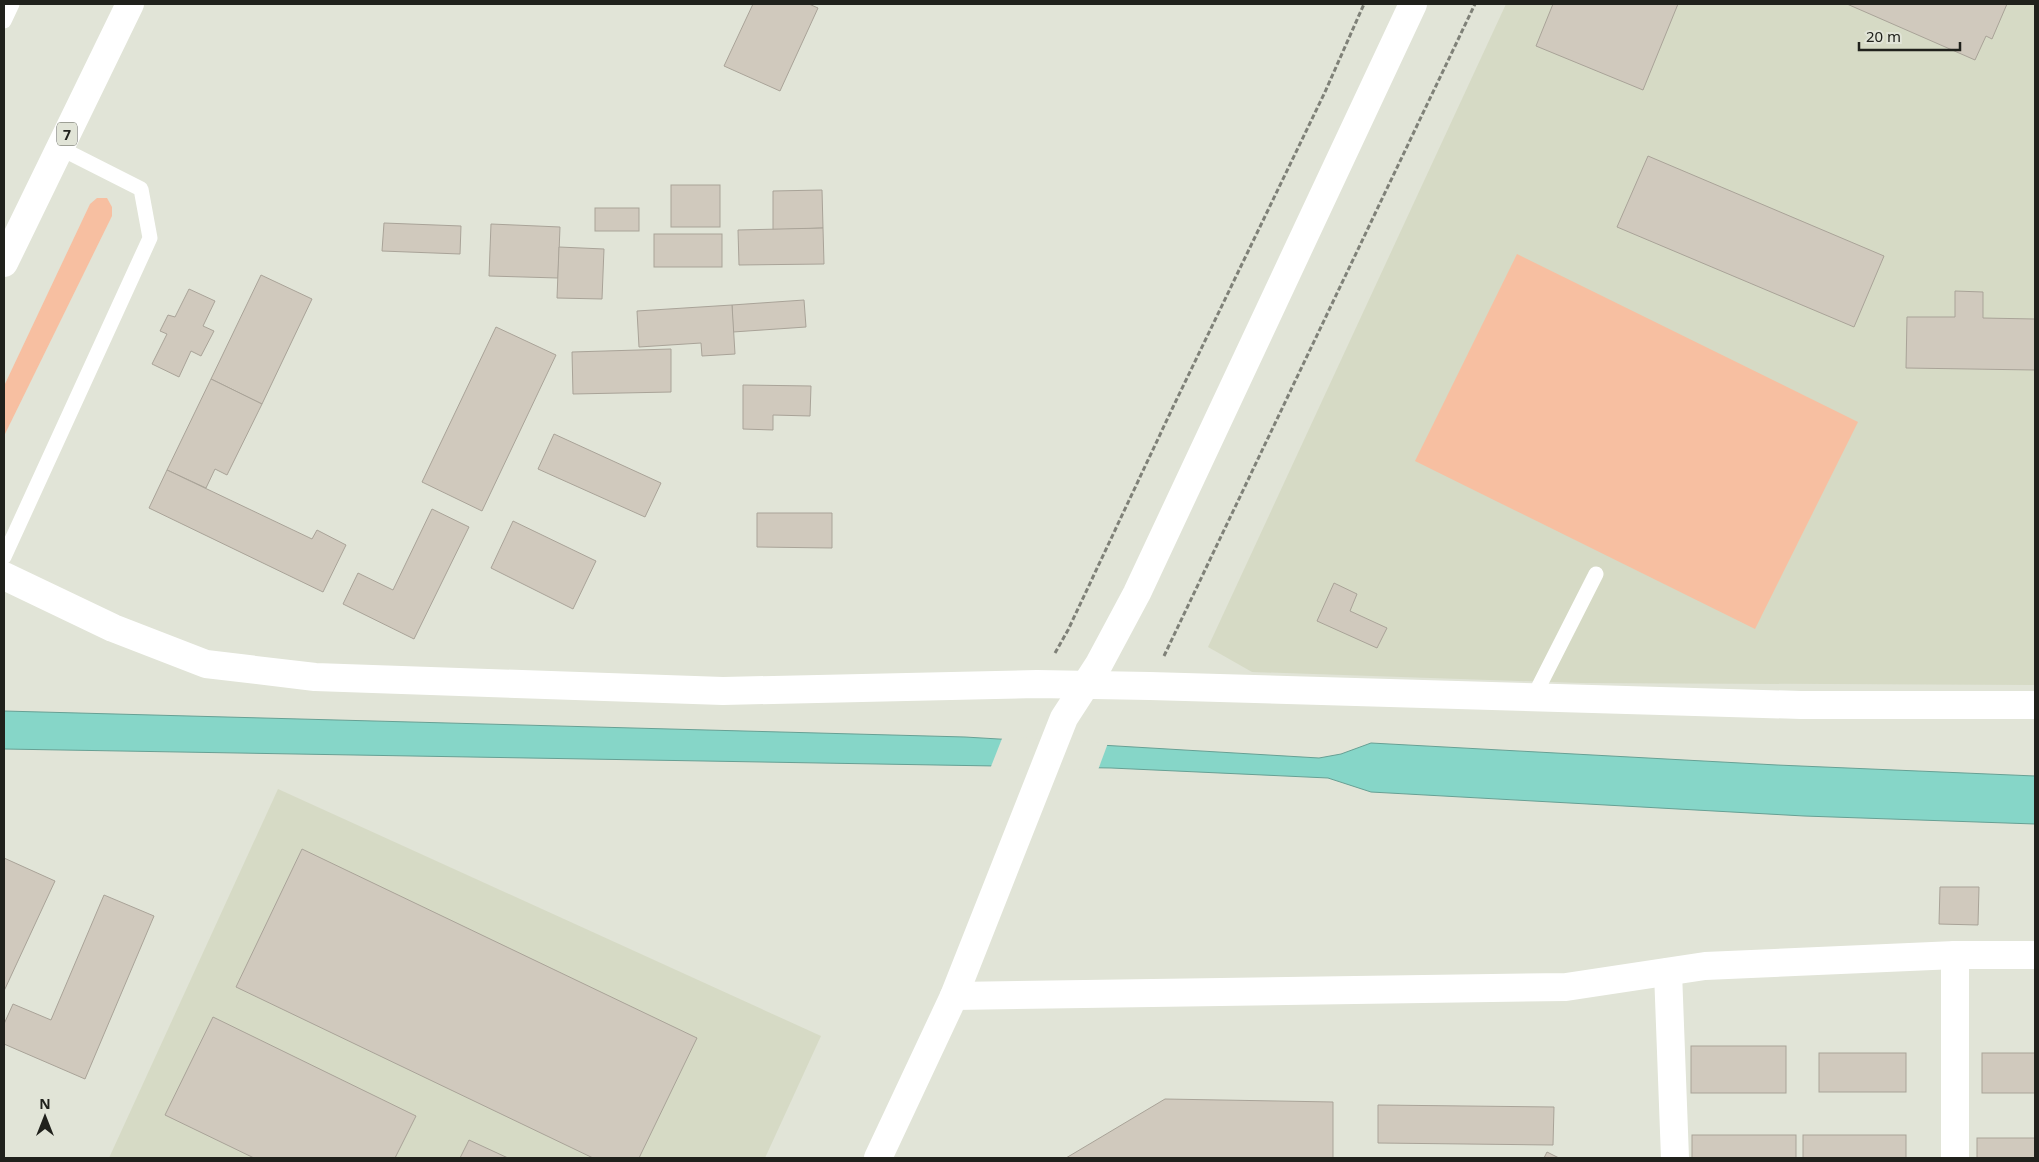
<svg xmlns="http://www.w3.org/2000/svg" width="2039" height="1162" viewBox="0 0 2039 1162" font-family="'Noto Sans',sans-serif">
<style>
.built{fill:#d6dac5}
.green{fill:#f7bfa1}
.water{fill:#86d6c8;stroke:#67a094}
.pier{fill:#e1e4d7}
.building{fill:#d0c9bd;stroke:#a9a398}
.lines{fill:none;stroke-linecap:round;stroke-linejoin:round}
.path{stroke:#7f8178;stroke-width:3;stroke-dasharray:5 2.5;stroke-linecap:butt}
.service{stroke:#fff;stroke-width:15}
.minor{stroke:#fff;stroke-width:28}
.tertiary{stroke:#fff;stroke-width:28}
.trunk{stroke:#fff;stroke-width:28}
.labels{text-anchor:middle;dominant-baseline:central;stroke-width:4;stroke-linejoin:round;paint-order:stroke}
.shield{fill:#e1e4d7;stroke:#5a5c54;stroke-width:1}
.shield-label{font-size:14px;font-weight:bold;fill:#20211c}
</style>
<rect width="100%" height="100%" fill="#e1e4d7"/>
<!-- built -->
<g class="built">
<polygon points="1506,4 2035,4 2035,685 1581,683 1252,672 1208,647"/>
<polygon points="278,789 821,1036 765,1158 109,1158"/>
</g>
<!-- green -->
<g class="green">
<polygon points="97,198 107,198 112,207 112,216 4,436 4,386 90,204"/>
<polygon points="1517,254 1858,422 1755,629 1415,461"/>
</g>
<!-- water -->
<polygon class="water" points="4,711 965,737 1319,758 1341,754 1371,743 1777,765 2035,776 2035,824 1804,816 1371,792 1328,778 1111,768 4,749"/>
<!-- pier -->
<polygon class="pier" points="1003,736 1108,743 1098,770 990,769"/>
<!-- building -->
<g class="building">
<polygon points="753,4 809,4 818,8 780,91 724,66"/>
<polygon points="1553,4 1678,4 1643,90 1536,46"/>
<polygon points="1847,4 2007,4 1992,39 1986,36 1975,60"/>
<polygon points="1648,156 1884,256 1854,327 1617,227"/>
<rect x="671" y="185" width="49" height="42"/>
<polygon points="822,190 823,228 773,230 773,191"/>
<rect x="595" y="208" width="44" height="23"/>
<polygon points="384,223 461,226 460,254 382,251"/>
<polygon points="491,224 560,227 558,278 489,276"/>
<polygon points="823,228 824,264 739,265 738,230"/>
<rect x="654" y="234" width="68" height="33"/>
<polygon points="559,247 604,249 602,299 557,298"/>
<polygon points="261,275 312,299 262,404 211,379"/>
<polygon points="189,289 215,301 203,326 214,331 201,356 191,351 179,377 152,364 167,334 160,331 168,315 175,317"/>
<polygon points="1955,291 1983,292 1983,318 2035,319 2035,370 1906,368 1907,317 1955,317"/>
<polygon points="804,300 806,327 733,332 732,305"/>
<polygon points="732,305 735,354 702,356 701,343 639,347 637,311"/>
<polygon points="496,327 556,355 482,511 422,482"/>
<polygon points="671,349 671,392 573,394 572,352"/>
<polygon points="211,379 262,404 227,475 215,469 206,488 167,470"/>
<polygon points="743,385 811,386 810,416 773,415 773,430 743,429"/>
<polygon points="554,434 661,483 645,517 538,469"/>
<polygon points="167,470 312,539 317,530 346,545 323,592 149,508"/>
<polygon points="432,509 469,527 414,639 343,604 358,573 393,590"/>
<polygon points="757,513 832,513 832,548 757,547"/>
<polygon points="513,521 596,561 573,609 491,568"/>
<polygon points="1334,583 1357,594 1350,611 1387,628 1377,648 1317,621"/>
<polygon points="302,849 697,1038 639,1158 593,1158 236,987"/>
<polygon points="4,858 55,881 4,991"/>
<polygon points="1940,887 1979,887 1978,925 1939,924"/>
<polygon points="104,895 154,916 85,1079 4,1044 4,1024 13,1004 51,1020"/>
<polygon points="213,1017 416,1116 395,1158 254,1158 165,1115"/>
<rect x="1691" y="1046" width="95" height="47"/>
<rect x="1819" y="1053" width="87" height="39"/>
<rect x="1982" y="1053" width="53" height="40"/>
<polygon points="1165,1099 1333,1102 1333,1158 1066,1158"/>
<polygon points="1378,1105 1554,1107 1553,1145 1378,1143"/>
<rect x="1692" y="1135" width="104" height="23"/>
<rect x="1803" y="1135" width="103" height="23"/>
<rect x="1977" y="1138" width="58" height="20"/>
<polygon points="469,1140 508,1158 460,1158"/>
<polygon points="1547,1152 1559,1158 1544,1158"/>
</g>
<g class="lines">
<!-- path -->
<g class="path">
<polyline points="1055,653 1068,630 1173,407 1325,92 1364,4"/>
<polyline points="1164,656 1475,4"/>
</g>
<!-- service -->
<g class="service">
<polyline points="4,21 12,4"/>
<polyline points="4,557 150,238 141,189 60,148"/>
<polyline points="1533,698 1596,574"/>
</g>
<!-- minor -->
<g class="minor">
<polyline points="4,576 113,628 206,664 315,677 723,691 1037,684 1150,686 1801,705 2035,705"/>
<polyline points="1955,955 1955,1158"/>
<polyline points="1668,972 1675,1158"/>
<polyline points="954,996 1566,987 1705,966 1955,955 2035,955"/>
</g>
<!-- tertiary -->
<polyline class="tertiary" points="878,1158 954,996 1064,718 1099,664 1137,593 1413,4"/>
<!-- trunk -->
<polyline class="trunk" points="4,263 130,4"/>
</g>
<g class="labels">
<!-- shield labels -->
<rect class="shield" x="57" y="122.5" width="20" height="23" rx="4"/>
<g class="shield-label">
<text x="67" y="134">7</text>
</g>
</g>
<!-- border -->
<rect width="2039" height="1162" fill="none" stroke="#20211c" stroke-width="10"/>
<!-- north arrow -->
<g transform="translate(45 1117)" stroke="#e1e4d7" stroke-width="4" paint-order="stroke">
<path d="M0-4L9 19L0 12L-9 19Z" fill="#20211c"/>
<text y="-8" font-size="14" font-weight="bold" text-anchor="middle" fill="#20211c">N</text>
</g>
<!-- scale -->
<path d="M1859 42v8h101v-8" fill="none" stroke="#20211c" stroke-width="2.5"/>
<text x="1866" y="42" font-size="15" fill="#20211c" stroke="#e1e4d7" stroke-width="4" paint-order="stroke">20 m</text>
</svg>
